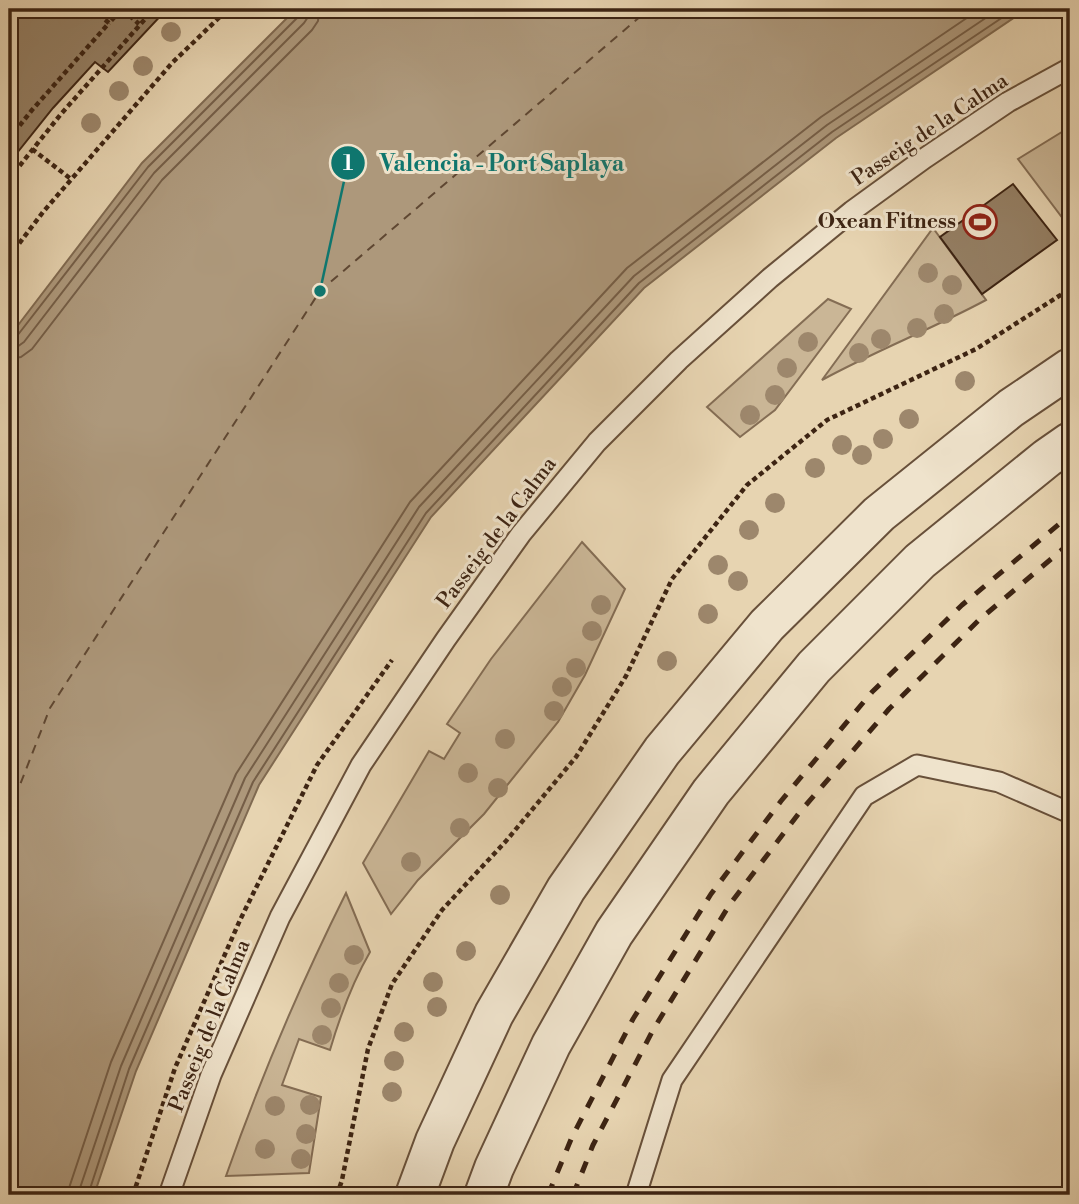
<svg xmlns="http://www.w3.org/2000/svg" width="1079" height="1204" viewBox="0 0 1079 1204" font-family="'Libre Bodoni',serif">
<style>
.green{fill:#cab696;stroke:#846d54;stroke-width:2}
.water{fill:#ad987b;stroke:#806a51;stroke-width:2}
.lines{fill:none;stroke-linecap:round;stroke-linejoin:round}
.shore{stroke:#755e47;stroke-width:2}
.ferry{stroke:#5f4732;stroke-width:2;stroke-dasharray:9 7;stroke-linecap:butt}
.building{fill:#958065;stroke:#3d2413;stroke-width:2}
.service-casing{stroke:#68503a;stroke-width:23}
.minor-casing{stroke:#68503a;stroke-width:42}
.path{stroke:#3d2413;stroke-width:4.5;stroke-dasharray:5 3.5;stroke-linecap:butt}
.service{stroke:#efe3cc;stroke-width:19}
.minor{stroke:#efe3cc;stroke-width:38}
.rail{stroke:#3d2413;stroke-width:5;stroke-dasharray:12 12;stroke-linecap:butt}
.tree{fill:#9d876c}
.labels{text-anchor:middle;dominant-baseline:central;stroke-width:6;stroke-linejoin:round;paint-order:stroke}
.street-label{font-size:21px;fill:#3d2413;stroke:#efe3cc}
.poi-label{font-size:21px;font-weight:bold;fill:#3d2413;stroke:#efe3cc;text-anchor:end}
.leader{fill:none;stroke:#0f766e;stroke-width:2.5}
.callout-dot{fill:#0f766e;stroke:#efe3cc;stroke-width:2.5}
.mark-label{font-size:21px;text-anchor:middle;font-weight:bold;fill:#fff}
.callout-label{font-size:23px;text-anchor:middle;font-weight:bold;fill:#0f766e;stroke:#efe3cc;stroke-width:6;stroke-linejoin:round;paint-order:stroke}
</style>
<rect width="100%" height="100%" fill="#e7d4b1"/>
<filter id="stains"><feTurbulence type="fractalNoise" baseFrequency=".00286" numOctaves="4"/><feColorMatrix values="0 0 0 0 .2 0 0 0 0 .09 0 0 0 0 .02 0 0 0 .5 -.17"/></filter>
<radialGradient id="worn" r=".72"><stop offset=".6" stop-color="#630" stop-opacity="0"/><stop offset="1" stop-color="#630" stop-opacity=".3"/></radialGradient>
<!-- green -->
<g class="green">
<polygon points="1070,127 1070,228 1018,159"/>
<path d="M 933,228 L 986,300 C 932,329 875,351 822,380 Z"/>
<polygon points="828,299 851,309 775,410 740,437 707,407"/>
<polygon points="582,542 625,589 585,675 558,722 484,814 418,880 391,914 363,863 429,751 444,759 460,733 447,724 491,659"/>
<path d="M 346,893 L 370,952 C 352,983 340,1016 330,1050 L 299,1039 L 282,1085 L 321,1097 L 309,1173 L 226,1176 C 260,1079 300,985 346,893 Z"/>
</g>
<!-- water -->
<polygon class="water" points="296,9 1027,9 836,138 644,288 431,517 259,785 136,1071 94,1195 9,1195 9,337 142,163"/>
<g class="lines">
<!-- shore -->
<g class="shore">
<polyline points="9,340 14,339 17,336 148,167 298,17 300,9"/>
<polyline points="9,348 17,347 24,342 154,173 304,23 308,17 309,9"/>
<polyline points="9,359 21,357 32,349 162,180 312,30 318,21 319,9"/>
<polyline points="68,1195 70,1185 111,1062 236,774 410,502 627,268 821,117 980,9"/>
<polyline points="79,1195 80,1188 121,1066 245,778 419,507 634,276 827,125 999,9"/>
<polyline points="88,1195 129,1069 253,782 426,513 639,283 832,132 1015,9"/>
</g>
<!-- ferry -->
<polyline class="ferry" points="9,813 50,708 320,291 649,9"/>
</g>
<!-- building -->
<g class="building">
<polygon points="9,9 167,9 108,72 95,62 53,108 9,163"/>
<polygon points="1013,184 1057,240 982,294 940,237"/>
</g>
<g class="lines">
<!-- service casing -->
<g class="service-casing">
<g id="service">
<polyline points="169,1195 211,1075 280,917 361,765 446,639 521,534 597,442 679,360 770,278 852,211 925,158 1008,102 1070,68"/>
<polyline points="636,1195 672,1080 864,796 917,765 999,782 1070,813"/>
</g>
</g>
<!-- minor casing -->
<g class="minor-casing">
<g id="minor">
<polyline points="415,1195 435,1141 494,1014 566,889 662,751 767,625 879,514 1011,408 1070,368"/>
<polyline points="484,1195 494,1168 551,1045 614,933 711,792 814,667 920,561 1047,458 1070,442"/>
</g>
</g>
<!-- path -->
<g class="path">
<polyline points="92,9 109,23 122,9 139,24"/>
<polyline points="9,139 32,110 109,23"/>
<polyline points="32,149 71,179"/>
<polyline points="9,179 61,114 154,9"/>
<polyline points="9,257 43,212 172,63 228,9"/>
<polyline points="133,1195 175,1068 240,920 317,765 392,660"/>
<polyline points="337,1195 342,1180 368,1049 392,984 442,910 506,841 576,757 626,676 672,579 747,485 827,420 976,349 1070,289"/>
</g>
<!-- service -->
<use href="#service" class="service"/>
<!-- minor -->
<use href="#minor" class="minor"/>
<!-- rail -->
<g class="rail">
<polyline points="548,1195 572,1137 633,1019 711,894 781,801 872,692 962,605 1070,515"/>
<polyline points="573,1195 593,1145 653,1030 730,904 799,813 889,709 979,620 1070,543"/>
</g>
</g>
<!-- trees -->
<g class="tree">
<circle cx="171" cy="32" r="10"/>
<circle cx="143" cy="66" r="10"/>
<circle cx="119" cy="91" r="10"/>
<circle cx="91" cy="123" r="10"/>
<circle cx="928" cy="273" r="10"/>
<circle cx="952" cy="285" r="10"/>
<circle cx="944" cy="314" r="10"/>
<circle cx="917" cy="328" r="10"/>
<circle cx="881" cy="339" r="10"/>
<circle cx="808" cy="342" r="10"/>
<circle cx="859" cy="353" r="10"/>
<circle cx="787" cy="368" r="10"/>
<circle cx="965" cy="381" r="10"/>
<circle cx="775" cy="395" r="10"/>
<circle cx="750" cy="415" r="10"/>
<circle cx="909" cy="419" r="10"/>
<circle cx="883" cy="439" r="10"/>
<circle cx="842" cy="445" r="10"/>
<circle cx="862" cy="455" r="10"/>
<circle cx="815" cy="468" r="10"/>
<circle cx="775" cy="503" r="10"/>
<circle cx="749" cy="530" r="10"/>
<circle cx="718" cy="565" r="10"/>
<circle cx="738" cy="581" r="10"/>
<circle cx="601" cy="605" r="10"/>
<circle cx="708" cy="614" r="10"/>
<circle cx="592" cy="631" r="10"/>
<circle cx="667" cy="661" r="10"/>
<circle cx="576" cy="668" r="10"/>
<circle cx="562" cy="687" r="10"/>
<circle cx="554" cy="711" r="10"/>
<circle cx="505" cy="739" r="10"/>
<circle cx="468" cy="773" r="10"/>
<circle cx="498" cy="788" r="10"/>
<circle cx="460" cy="828" r="10"/>
<circle cx="411" cy="862" r="10"/>
<circle cx="500" cy="895" r="10"/>
<circle cx="466" cy="951" r="10"/>
<circle cx="354" cy="955" r="10"/>
<circle cx="433" cy="982" r="10"/>
<circle cx="339" cy="983" r="10"/>
<circle cx="437" cy="1007" r="10"/>
<circle cx="331" cy="1008" r="10"/>
<circle cx="404" cy="1032" r="10"/>
<circle cx="322" cy="1035" r="10"/>
<circle cx="394" cy="1061" r="10"/>
<circle cx="392" cy="1092" r="10"/>
<circle cx="310" cy="1105" r="10"/>
<circle cx="275" cy="1106" r="10"/>
<circle cx="306" cy="1134" r="10"/>
<circle cx="265" cy="1149" r="10"/>
<circle cx="301" cy="1159" r="10"/>
</g>
<!-- icons -->
<defs>
<g id="stadium-ring" transform="scale(1.75)"><circle r="9.5" fill="#efe3cc" stroke="#8f2418" stroke-width="1.5"/><path d="M0-5a6.5 5 0 1 0 0 10a6.5 5 0 1 0 0-10ZM-3.5-1.8h7v3.6h-7Z" fill="#8f2418"/></g>
</defs>
<g fill-rule="evenodd">
<use href="#stadium-ring" x="980" y="222"/>
</g>
<g class="labels">
<!-- street labels -->
<g class="street-label">
<text transform="translate(930 130) rotate(-34)">Passeig de la Calma</text>
<text transform="translate(497 533) rotate(-53)">Passeig de la Calma</text>
<text transform="translate(210 1026) rotate(-68)">Passeig de la Calma</text>
</g>
<!-- poi labels -->
<g class="poi-label">
<text x="956" y="222">Oxean Fitness</text>
</g>
</g>
<!-- callouts -->
<path class="leader" d="M320 291L348 163"/>
<g class="callout-dot">
<circle cx="320" cy="291" r="7"/>
<circle cx="348" cy="163" r="18"/>
</g>
<g class="mark-label">
<text x="348" y="170">1</text>
</g>
<g class="callout-label">
<text x="502" y="171">Valencia - Port Saplaya</text>
</g>
<!-- margin -->
<rect width="1079" height="1204" fill="none" stroke="#e7d4b1" stroke-width="35"/>
<rect x="10" y="10" width="1058" height="1183" fill="none" stroke="#3d2413" stroke-width="3.5"/>
<rect x="18" y="18" width="1044" height="1169" fill="none" stroke="#3d2413" stroke-width="2"/>
<rect width="100%" height="100%" filter="url(#stains)"/>
<rect width="100%" height="100%" fill="url(#worn)"/>
</svg>
